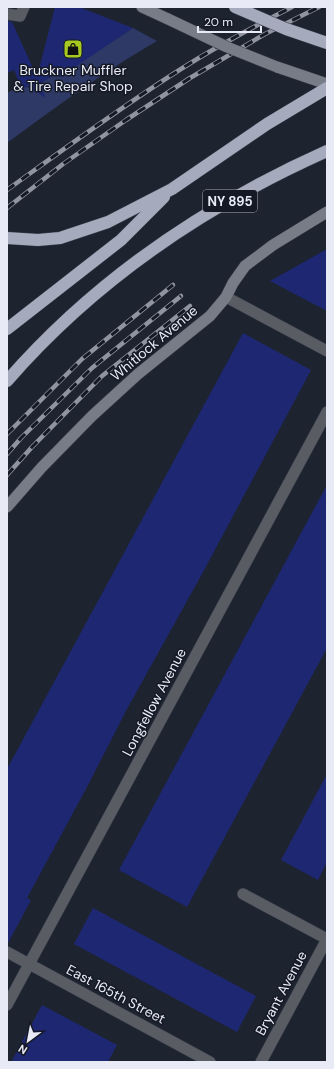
<svg xmlns="http://www.w3.org/2000/svg" width="334" height="1069" viewBox="0 0 334 1069" font-family="'DM Sans',sans-serif">
<style>
.green{fill:#2e3965}
.building{fill:#1e2872}
.lines{fill:none;stroke-linecap:round;stroke-linejoin:round}
.service-casing{stroke:#3a3f4c;stroke-width:12}
.minor-casing{stroke:#3a3f4c;stroke-width:12}
.secondary-casing{stroke:#3a3f4c;stroke-width:12}
.motorway-casing{stroke:#3a3f4c;stroke-width:13}
.service{stroke:#595c63;stroke-width:11}
.minor{stroke:#595c63;stroke-width:11}
.secondary{stroke:#787c87;stroke-width:11}
.motorway{stroke:#a5abbc;stroke-width:12}
.rail-casing{stroke:#9094a0;stroke-width:4.5}
.rail{stroke:#151926;stroke-width:3;stroke-dasharray:9;stroke-linecap:butt}
.secondary-bridge-casing{stroke:#3a3f4c;stroke-width:12;stroke-linecap:butt}
.motorway-bridge-casing{stroke:#3a3f4c;stroke-width:13;stroke-linecap:butt}
.secondary-bridge{stroke:#787c87;stroke-width:11}
.motorway-bridge{stroke:#a5abbc;stroke-width:12}
.labels{text-anchor:middle;dominant-baseline:central;stroke-width:3;stroke-linejoin:round;paint-order:stroke}
.shield{fill:#151926;stroke:#a9acb7;stroke-width:1}
.shield-label{font-size:13px;font-weight:bold;fill:#e8ebf5}
.poi-label{font-size:14px;fill:#e8ebf5;stroke:#151926}
.street-label{font-size:14px;fill:#e8ebf5;stroke:#151926}
</style>
<rect width="100%" height="100%" fill="#1e2330"/>
<!-- green -->
<path class="green" d="M 133,28 L 157,41 C 105,71 56,107 7,143 L 7,93 C 15,89 22,83 31,89 L 57,73 L 60,76 Z"/>
<!-- building -->
<g class="building">
<polygon points="55,7 79,7 133,28 60,77 57,73 39,84 46,98 27,86 22,90 14,70 7,73 7,21 12,22 37,77"/>
<polygon points="327,249 327,311 270,281"/>
<polygon points="243,333 311,370 202,574 127,709 87,787 27,898 31,900 7,945 7,769"/>
<polygon points="327,485 327,648 187,907 119,870"/>
<polygon points="327,774 327,862 318,880 281,860"/>
<polygon points="93,908 256,996 237,1032 74,944"/>
<polygon points="42,1005 117,1045 108,1062 11,1062"/>
</g>
<g class="lines">
<!-- service casing -->
<g class="service-casing">
<g id="service">
<polyline points="7,14 20,16 24,7"/>
<polyline points="243,894 327,939"/>
</g>
</g>
<!-- minor casing -->
<g class="minor-casing">
<g id="minor">
<polyline points="226,297 327,351"/>
<polyline points="7,952 210,1062"/>
<polyline points="7,1005 327,412"/>
<polyline points="261,1062 327,939"/>
</g>
</g>
<!-- secondary casing -->
<g class="secondary-casing">
<g id="secondary">
<polyline points="142,7 168,19"/>
<polyline points="277,67 327,84"/>
<polyline points="7,507 42,467 92,416 138,374 210,316 226,297 233,283 245,266 273,245 327,212"/>
</g>
</g>
<!-- motorway casing -->
<g class="motorway-casing">
<g id="motorway">
<polyline points="7,238 38,240 60,238 108,222 172,189 267,124 327,88"/>
<polyline points="7,329 121,240 164,197"/>
<path d="M 7,381 C 94,281 206,205 327,151"/>
</g>
</g>
<!-- service -->
<use href="#service" class="service"/>
<!-- minor -->
<use href="#minor" class="minor"/>
<!-- secondary -->
<use href="#secondary" class="secondary"/>
<!-- motorway -->
<use href="#motorway" class="motorway"/>
<!-- rail casing -->
<g class="rail-casing">
<g id="rail">
<path d="M 7,190 C 64,149 121,107 181,69 C 217,46 255,26 292,7"/>
<polyline points="7,208 63,164 126,120 190,78 265,34 319,7"/>
<polyline points="7,434 82,359 173,285"/>
<polyline points="7,454 21,438 92,368 181,296"/>
<polyline points="7,475 32,447 102,376 190,306"/>
</g>
</g>
<!-- rail -->
<use href="#rail" class="rail"/>
<!-- secondary-bridge casing -->
<g class="secondary-bridge-casing">
<polyline id="secondary-bridge" points="168,19 227,47 277,67"/>
</g>
<!-- motorway-bridge casing -->
<g class="motorway-bridge-casing">
<polyline id="motorway-bridge" points="235,7 286,29 327,43"/>
</g>
<!-- secondary-bridge -->
<use href="#secondary-bridge" class="secondary-bridge"/>
<!-- motorway-bridge -->
<use href="#motorway-bridge" class="motorway-bridge"/>
</g>
<!-- icons -->
<defs>
<g id="shop-square" transform="scale(1)"><rect x="-9" y="-9" width="18" height="18" rx="4" fill="#a6c821" stroke="#151926"/><path d="M-5-2.5h2.3a2.7 3.5 0 0 1 5.4 0H5L5.5 6h-11ZM-1.5-2.5h3a1.5 2.3 0 0 0-3 0Z" fill="#111"/></g>
</defs>
<g fill-rule="evenodd">
<use href="#shop-square" x="73" y="49"/>
</g>
<g class="labels">
<!-- shield labels -->
<rect class="shield" x="203" y="190" width="54" height="22" rx="3"/>
<g class="shield-label">
<text x="230" y="201">NY 895</text>
</g>
<!-- poi labels -->
<g class="poi-label">
<text x="73" y="70">Bruckner Muffler<tspan x="73" dy="16">&amp; Tire Repair Shop</tspan></text>
</g>
<!-- street labels -->
<g class="street-label">
<text transform="translate(154 343) rotate(-40)">Whitlock Avenue</text>
<text transform="translate(154 702) rotate(-62)">Longfellow Avenue</text>
<text transform="translate(281 993) rotate(-62)">Bryant Avenue</text>
<text transform="translate(116 994) rotate(28)">East 165th Street</text>
</g>
</g>
<!-- border -->
<rect width="334" height="1069" fill="none" stroke="#e8ebf5" stroke-width="16"/>
<!-- north arrow -->
<g transform="translate(28 1041) rotate(212)" stroke="#151926" stroke-width="3" paint-order="stroke">
<path d="M0-3L7 15L0 10L-7 15Z" fill="#e8ebf5"/>
<text y="-6" font-size="11" font-weight="bold" text-anchor="middle" fill="#e8ebf5">N</text>
</g>
<!-- scale -->
<path d="M198 26v6h63v-6" fill="none" stroke="#e8ebf5" stroke-width="2"/>
<text x="204" y="26" font-size="12" fill="#e8ebf5" stroke="#151926" stroke-width="3" paint-order="stroke">20 m</text>
</svg>
